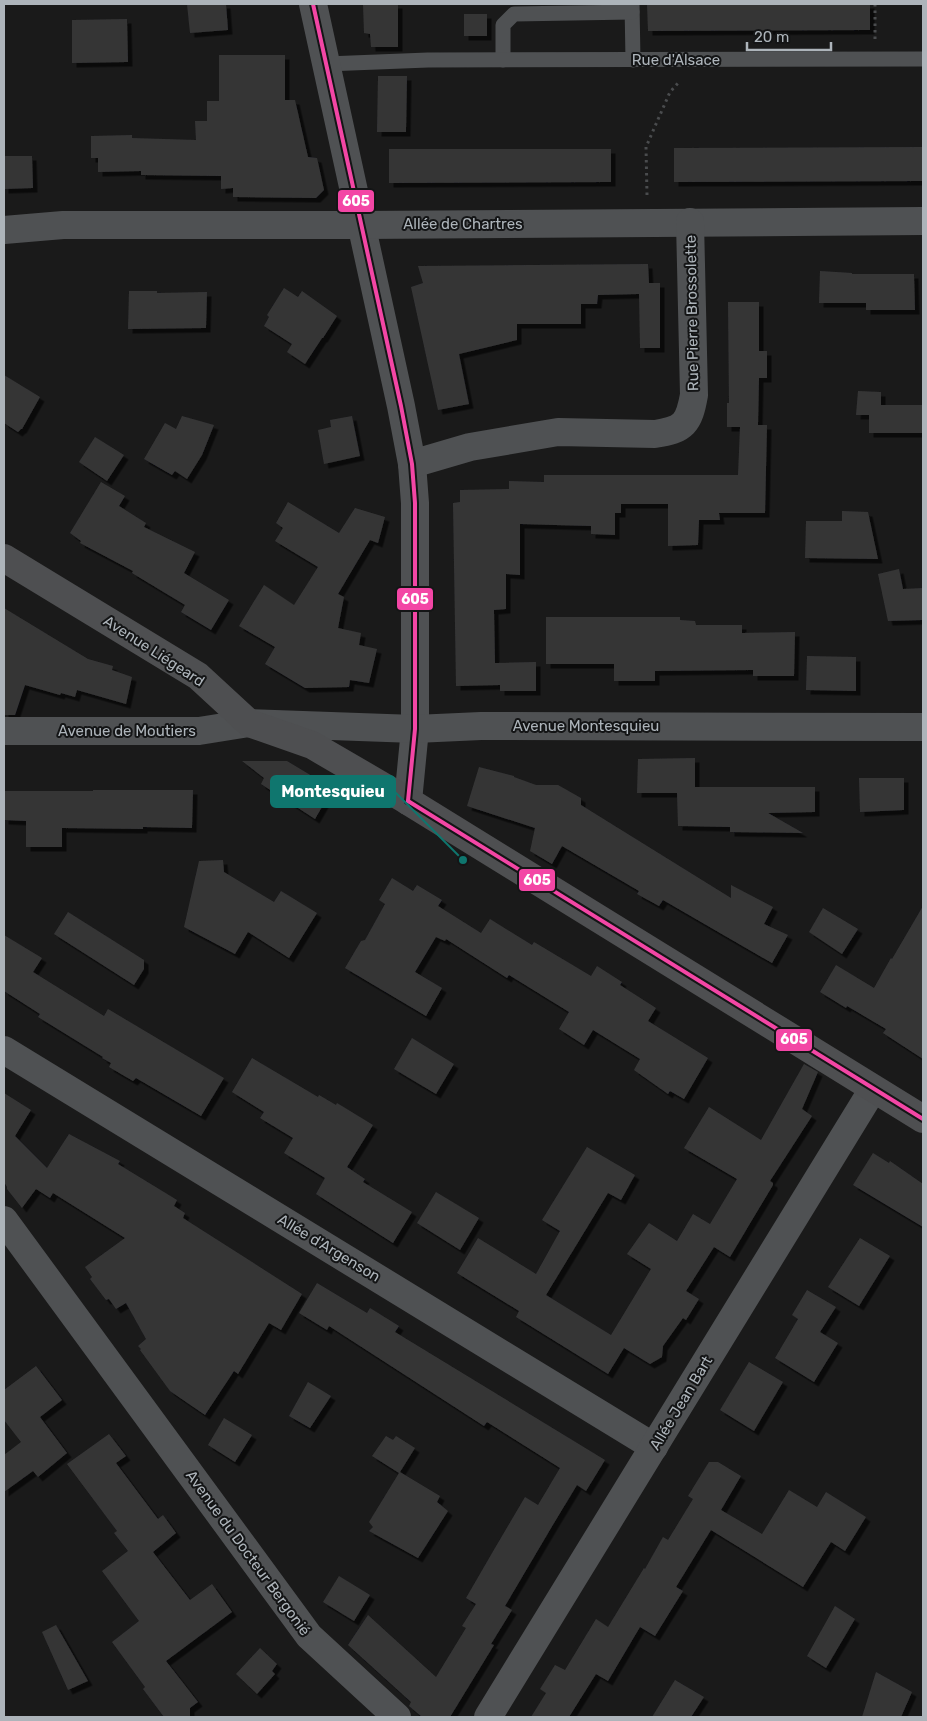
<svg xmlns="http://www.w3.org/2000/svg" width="927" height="1721" viewBox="0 0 927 1721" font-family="Rubik,sans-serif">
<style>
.building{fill:#353536;filter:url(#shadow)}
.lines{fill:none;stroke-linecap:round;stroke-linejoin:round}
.path{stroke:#4a4c4e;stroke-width:3;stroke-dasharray:2.5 4;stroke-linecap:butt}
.lane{stroke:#4f5153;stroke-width:15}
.street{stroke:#4f5153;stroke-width:28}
.secondary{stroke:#4e4f51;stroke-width:28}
.bus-1-casing{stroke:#141516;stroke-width:8}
.bus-1{stroke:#f346a5;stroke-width:4}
.labels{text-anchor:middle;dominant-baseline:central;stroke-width:4;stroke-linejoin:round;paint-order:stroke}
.street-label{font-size:15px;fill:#adb4ba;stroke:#141516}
.leader{fill:none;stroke:#0f766e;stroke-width:2}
.callout-dot{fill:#0f766e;stroke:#141516;stroke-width:2}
.callout{fill:#0f766e;stroke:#0f766e;stroke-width:2}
.callout-label{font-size:16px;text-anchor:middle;font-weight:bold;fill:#fff}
.line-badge{stroke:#141516;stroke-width:2}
.badge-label{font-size:14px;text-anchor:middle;font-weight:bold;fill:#fff}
</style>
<defs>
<filter id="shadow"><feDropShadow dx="4.5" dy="4.5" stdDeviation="0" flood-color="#0009"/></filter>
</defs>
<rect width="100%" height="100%" fill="#1a1a1a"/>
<!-- building -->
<g class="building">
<polygon points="187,4 226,4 228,30 190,33"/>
<polygon points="363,4 398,4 398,47 371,47 370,34 364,33"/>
<polygon points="647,4 870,4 870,30 648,31"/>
<rect x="464" y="14" width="23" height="22"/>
<polygon points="127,19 128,62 72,63 72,20"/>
<polygon points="219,55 285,55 285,100 295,100 308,157 317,158 324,190 316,198 233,197 233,188 221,189 221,176 141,175 141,171 98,172 98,158 91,158 91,136 132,135 132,138 196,140 195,121 207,121 207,101 219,101"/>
<polygon points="378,76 407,76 406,132 377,132"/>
<polygon points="923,147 923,181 674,182 674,148"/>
<polygon points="389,149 611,149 611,182 389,183"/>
<polygon points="4,156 32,156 33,188 4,189"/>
<polygon points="648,264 649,283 660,283 660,348 640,348 639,294 598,295 597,304 581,304 581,324 517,324 517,340 459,354 469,404 438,410 411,287 423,283 418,266"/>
<polygon points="820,271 852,273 852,274 914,274 915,310 866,310 866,303 819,303"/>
<polygon points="284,288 298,297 302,291 337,316 323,338 322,338 305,364 287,352 292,344 264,326 269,317 267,315"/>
<polygon points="129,291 157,291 157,293 207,292 206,328 128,329"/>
<polygon points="728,302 759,302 759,351 767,351 767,378 759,378 758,425 767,425 765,513 719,513 720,520 699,520 698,545 668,546 668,504 621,504 621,513 615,513 615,535 591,534 591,526 520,524 520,575 506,574 506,609 494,610 495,663 536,662 536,691 500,691 500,685 456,686 453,503 460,502 460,490 509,489 509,481 544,482 544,475 738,475 740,427 727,427 727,403 729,403"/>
<polygon points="4,375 40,397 22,429 21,429 18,432 4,423"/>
<polygon points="858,391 881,392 881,405 923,405 923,433 869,433 869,415 856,415"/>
<polygon points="182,416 214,425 202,455 187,479 175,471 172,475 144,459 165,423 176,429"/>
<polygon points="352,416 360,456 324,464 318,430 331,427 330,420"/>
<polygon points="95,437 124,455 107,481 79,462"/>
<polygon points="101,482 125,496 119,506 146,523 144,527 195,552 184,573 229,600 211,630 181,612 185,605 132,573 133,571 80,543 81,541 70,533"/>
<polygon points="288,502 339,533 355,508 385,517 378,543 370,540 338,594 344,597 338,628 361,633 359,645 377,649 369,683 350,680 349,687 305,688 265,664 275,647 239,626 264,585 294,605 318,567 275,541 283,528 276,523"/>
<polygon points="842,511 868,512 878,559 805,558 806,521 842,521"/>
<polygon points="899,569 903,589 923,588 923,620 888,621 878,574"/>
<polygon points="4,608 88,659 113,666 112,670 132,677 126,704 77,690 75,697 61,693 60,695 25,685 15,715 4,715"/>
<polygon points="546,617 680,617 680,620 695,621 696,625 742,625 742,633 795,632 794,676 753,676 753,670 655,671 655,681 614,681 614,664 546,664"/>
<polygon points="807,656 856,657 856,691 806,690"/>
<polygon points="695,758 695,787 815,787 815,812 768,813 803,833 730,832 730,827 678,826 677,793 637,793 638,759"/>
<polygon points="242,761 287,761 322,782 319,786 330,793 315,819 261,784 264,778"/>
<polygon points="479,767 514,776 514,777 536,785 558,785 581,798 581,805 731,898 731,885 773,907 764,924 788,935 772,963 663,900 659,906 637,894 639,891 562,846 552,864 530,851 535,828 467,806"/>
<polygon points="859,778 904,778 904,810 860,812"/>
<polygon points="93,790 193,790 192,828 143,827 143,829 62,828 62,847 26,847 26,821 4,820 4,791 93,791"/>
<polygon points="223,860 224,872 274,902 281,891 317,913 289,958 248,932 235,954 184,927 199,861"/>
<polygon points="392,878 413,891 417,885 442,900 438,906 481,933 490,919 532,945 534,942 591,976 597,966 622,982 620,985 656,1008 648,1021 708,1058 684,1099 670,1091 668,1094 634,1070 640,1059 593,1030 584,1045 559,1029 569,1012 509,975 507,978 446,939 445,941 436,937 415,972 442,988 426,1016 345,968 361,941 365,940 385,904 379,900"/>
<polygon points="923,906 923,1059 883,1033 886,1029 847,1006 846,1008 820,992 836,965 874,988 891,958 892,959"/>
<polygon points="823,908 858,929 842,954 809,932"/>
<polygon points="68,912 144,960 144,969 134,985 54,934"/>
<polygon points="4,935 42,958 33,972 104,1016 108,1009 224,1078 201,1116 136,1078 133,1081 109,1067 111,1063 102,1058 103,1057 38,1017 40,1014 4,991"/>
<polygon points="412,1038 454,1064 436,1094 394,1069"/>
<polygon points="252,1058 318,1097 319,1095 336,1105 337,1103 373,1125 347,1167 365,1179 363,1182 412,1212 393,1243 316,1194 325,1178 284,1153 293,1138 260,1118 264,1112 232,1092"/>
<polygon points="804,1064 818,1072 802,1109 812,1116 770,1181 773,1183 773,1185 730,1257 714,1247 686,1291 699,1299 686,1320 683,1318 663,1346 662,1357 650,1364 624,1348 608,1374 516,1317 519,1311 457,1273 478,1238 536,1274 560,1231 542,1220 587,1147 635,1175 621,1200 608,1193 546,1295 611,1335 651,1269 627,1254 649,1223 677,1241 693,1214 710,1224 737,1179 684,1148 709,1107 761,1140"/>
<polygon points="4,1093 31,1110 15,1136 47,1168 69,1134 120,1161 118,1164 177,1200 174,1206 185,1213 183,1218 302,1294 281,1330 269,1323 238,1374 234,1371 205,1415 170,1391 140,1350 141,1349 138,1346 146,1339 126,1303 116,1309 109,1299 106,1300 90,1279 92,1277 85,1267 125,1238 53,1193 50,1198 36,1189 22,1208 7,1189 7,1187 4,1182"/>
<polygon points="873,1153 889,1163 890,1161 923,1184 923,1227 853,1185"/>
<polygon points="436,1192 479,1218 460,1250 417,1223"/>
<polygon points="860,1238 890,1256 859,1306 828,1287"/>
<polygon points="317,1283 367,1313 370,1308 399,1326 395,1332 605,1460 586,1491 577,1485 554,1523 505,1606 512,1610 491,1644 494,1645 450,1717 422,1717 409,1706 411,1702 348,1645 368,1615 436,1677 466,1628 462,1626 476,1604 466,1598 495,1548 525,1497 538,1505 560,1468 487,1422 484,1426 329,1326 327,1330 299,1313"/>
<polygon points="807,1290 836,1307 820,1332 838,1343 814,1382 775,1358 798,1319 792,1315"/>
<polygon points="749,1362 783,1382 754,1431 720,1410"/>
<polygon points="36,1366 62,1400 40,1417 67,1453 38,1477 33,1471 4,1492 4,1455 21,1442 4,1420 4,1390"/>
<polygon points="308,1382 331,1396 310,1428 289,1416"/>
<polygon points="224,1418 252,1435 235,1462 208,1445"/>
<polygon points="109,1434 126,1456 116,1463 158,1519 163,1515 176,1533 153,1552 190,1600 212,1584 232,1612 166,1661 198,1702 190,1708 190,1717 164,1717 143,1689 145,1687 112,1642 139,1621 102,1571 128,1551 114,1533 117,1531 67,1464"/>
<polygon points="386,1436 393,1440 396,1436 415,1448 400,1472 440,1496 437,1502 448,1511 418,1558 369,1531 373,1527 369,1522 399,1473 372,1456"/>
<polygon points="709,1462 718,1462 741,1476 721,1510 762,1534 789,1490 817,1507 826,1492 866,1517 845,1551 831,1542 803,1587 711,1530 676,1587 683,1591 655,1636 640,1627 608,1681 596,1674 569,1717 531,1717 546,1693 540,1689 555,1665 565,1670 596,1619 608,1627 644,1568 645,1569 663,1537 668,1540 693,1499 688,1496"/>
<polygon points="339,1576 370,1595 354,1621 323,1602"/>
<polygon points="835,1606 855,1619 826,1668 807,1656"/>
<polygon points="56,1625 88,1681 68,1690 42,1632"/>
<polygon points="260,1648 277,1664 272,1671 275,1674 257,1694 236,1674"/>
<polygon points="876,1672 912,1692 901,1717 862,1717"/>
<polygon points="675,1680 704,1697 691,1717 652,1717"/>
</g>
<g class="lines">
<!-- path -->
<g class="path">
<polyline points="875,39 875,4"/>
<polyline points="647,195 646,147 670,92 679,82"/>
</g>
<!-- lane -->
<g class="lane">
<polyline points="632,4 633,60"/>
<polyline points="503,60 503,25 514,14 632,12"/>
<polyline points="326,64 428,60 923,59"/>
</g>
<!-- street -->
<g class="street">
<polyline points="313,4 401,406 412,464 415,503 415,729 408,801"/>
<polyline points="4,230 63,225 362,225 923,221"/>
<path d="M 412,464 L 470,447 L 558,432 L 655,434 C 684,430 689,423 694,395 L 690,222"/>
<polyline points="4,731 199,731 249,723 415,729 481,726 923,727"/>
<polyline points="4,1050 654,1447"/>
<polyline points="4,1220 309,1636 397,1717"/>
<polyline points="488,1717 873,1089"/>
</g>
<!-- secondary -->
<polyline class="secondary" points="4,558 198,676 249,723 312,745 408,801 923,1119"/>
<!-- bus-1 casing -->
<g class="bus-1-casing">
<g id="bus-1">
<polyline points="313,4 401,406 412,464 415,503 415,729 408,801"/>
<polyline points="408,801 923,1119"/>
</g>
</g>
<!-- bus-1 -->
<use href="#bus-1" class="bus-1"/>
</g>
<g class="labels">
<!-- street labels -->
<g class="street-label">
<text x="676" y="60">Rue d'Alsace</text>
<text x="463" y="224">Allée de Chartres</text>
<text transform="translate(692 313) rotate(-91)">Rue Pierre Brossolette</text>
<text transform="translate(154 651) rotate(33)">Avenue Liégeard</text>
<text x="586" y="726">Avenue Montesquieu</text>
<text x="127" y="731">Avenue de Moutiers</text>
<text transform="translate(329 1248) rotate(31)">Allée d'Argenson</text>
<text transform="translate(681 1403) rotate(-59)">Allée Jean Bart</text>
<text transform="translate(248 1553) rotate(54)">Avenue du Docteur Bergonié</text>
</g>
</g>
<!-- callouts -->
<path class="leader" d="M463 860L395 792"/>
<circle class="callout-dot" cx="463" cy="860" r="5"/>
<rect class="callout" x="271" y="776" width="124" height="31" rx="5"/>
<g class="callout-label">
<text x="333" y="797">Montesquieu</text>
</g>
<g class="line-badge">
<rect x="337" y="189" width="38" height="24" rx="5" fill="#f346a5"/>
<rect x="396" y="587" width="38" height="24" rx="5" fill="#f346a5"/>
<rect x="518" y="868" width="38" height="24" rx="5" fill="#f346a5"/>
<rect x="775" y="1028" width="38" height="24" rx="5" fill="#f346a5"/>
</g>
<g class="badge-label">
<text x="356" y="206">605</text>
<text x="415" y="604">605</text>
<text x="537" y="885">605</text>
<text x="794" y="1044">605</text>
</g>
<!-- border -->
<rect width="927" height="1721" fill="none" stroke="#adb4ba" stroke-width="10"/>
<!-- scale -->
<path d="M747 42v8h84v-8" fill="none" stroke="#adb4ba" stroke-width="2.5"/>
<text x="754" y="42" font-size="15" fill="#adb4ba" stroke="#141516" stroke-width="4" paint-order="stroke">20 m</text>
</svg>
